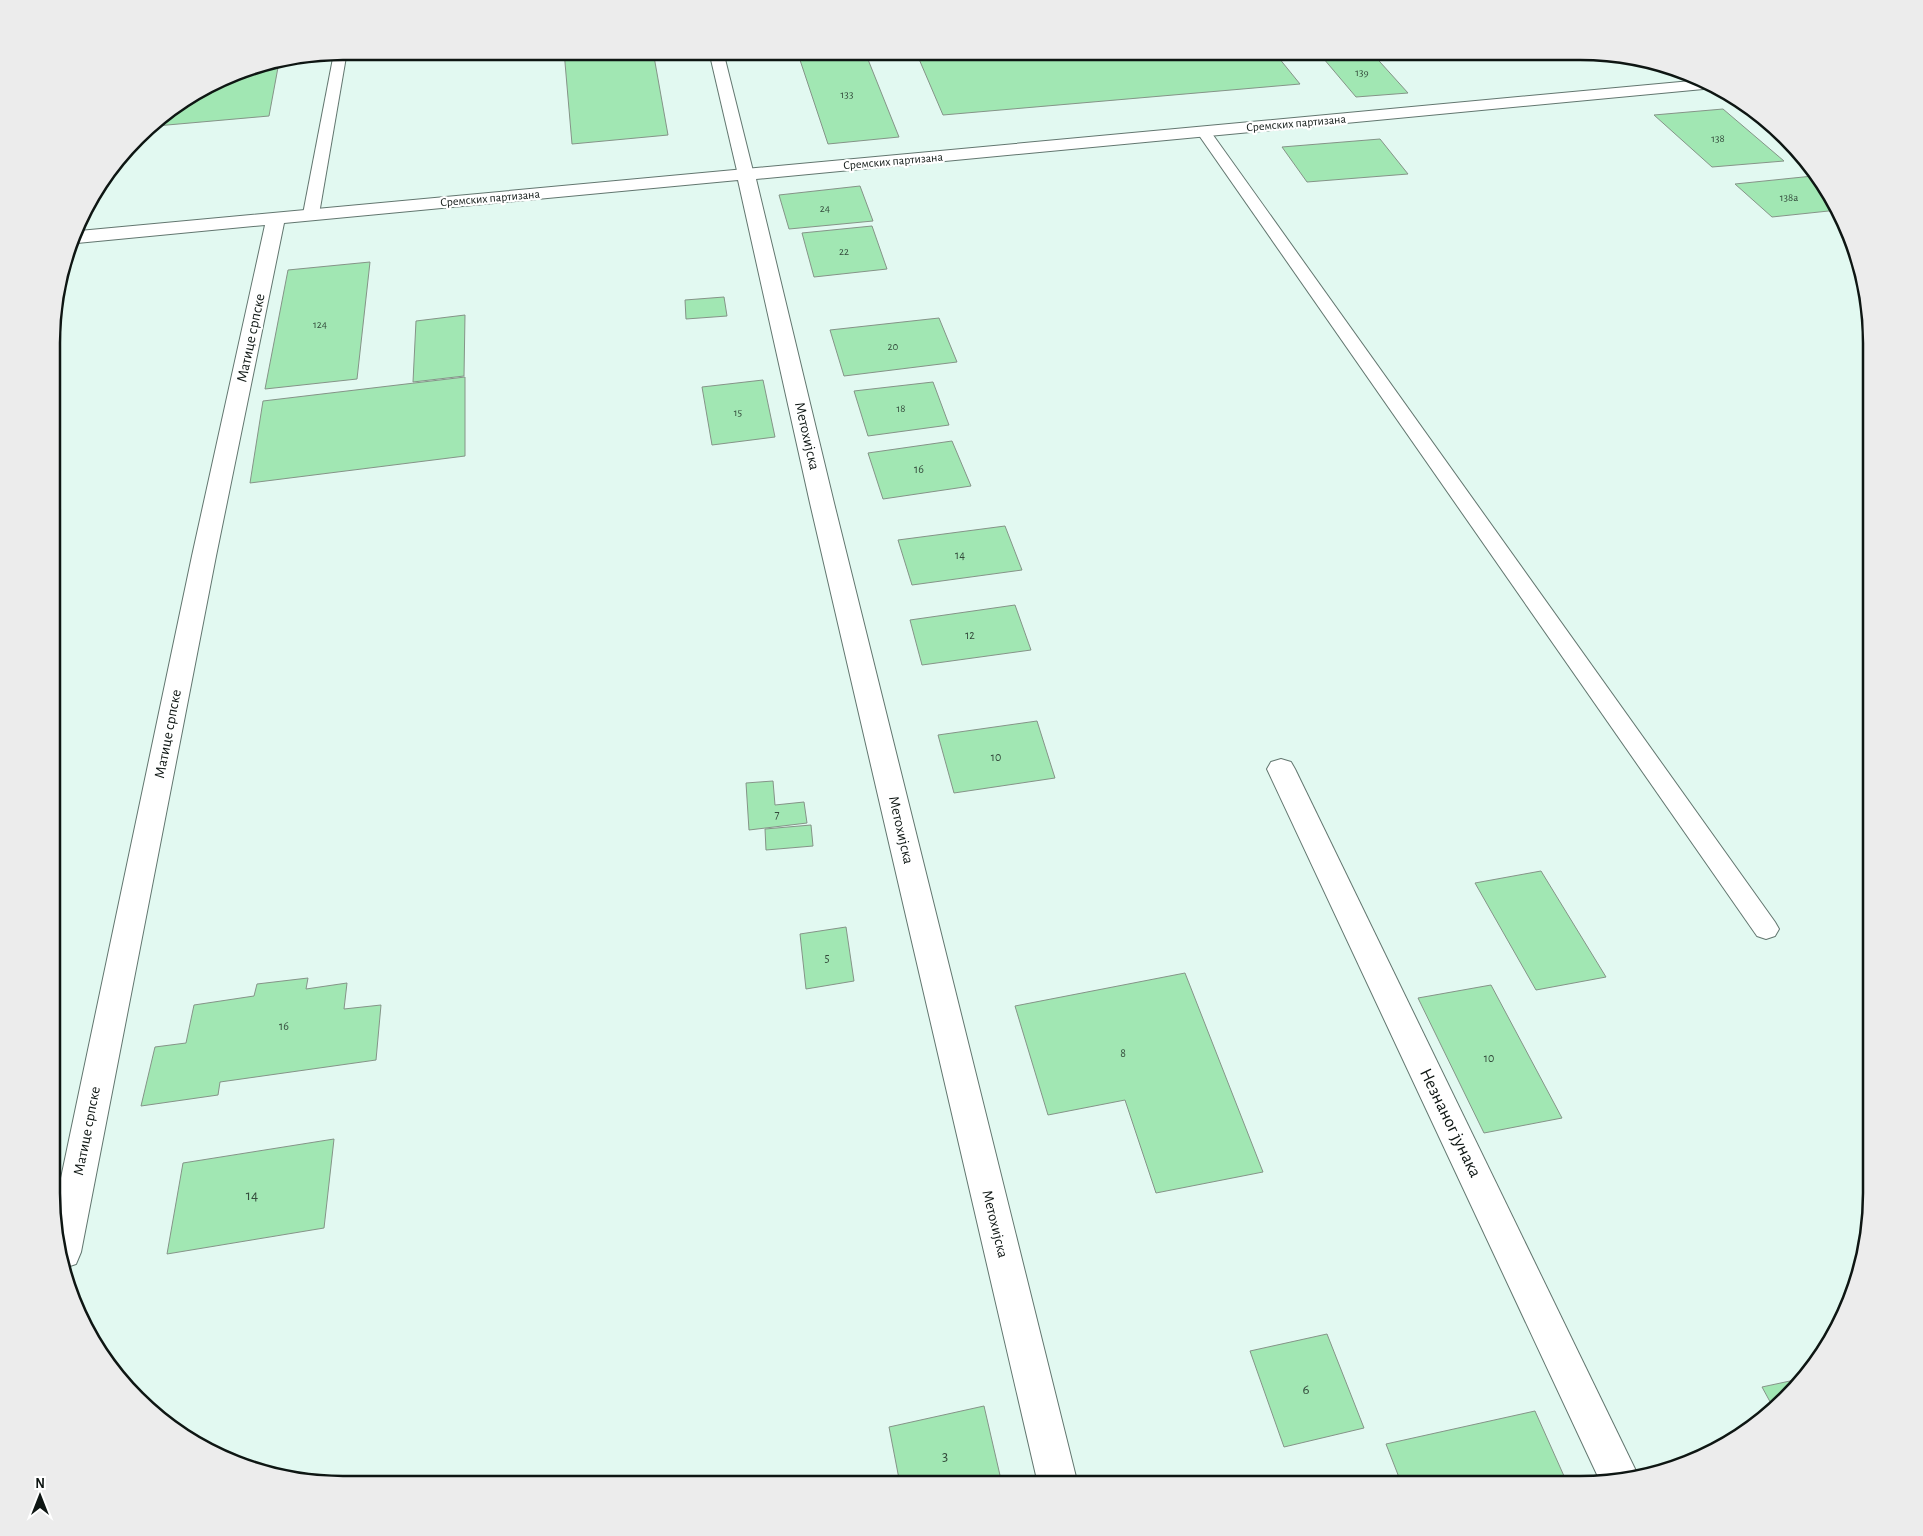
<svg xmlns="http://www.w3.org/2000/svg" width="1923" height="1536" viewBox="0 0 1923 1536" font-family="'Alegreya Sans',sans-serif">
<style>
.building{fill:#a1e7b3;stroke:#859488}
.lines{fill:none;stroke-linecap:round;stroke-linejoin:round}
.service-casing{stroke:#62766f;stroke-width:2}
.minor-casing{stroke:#62766f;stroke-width:2}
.service{fill:#fff;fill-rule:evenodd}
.minor{fill:#fff;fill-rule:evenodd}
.labels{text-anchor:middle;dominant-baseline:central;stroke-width:4.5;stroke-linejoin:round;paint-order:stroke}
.far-number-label{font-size:11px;fill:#334a3b}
.far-street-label{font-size:12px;fill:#0e1613;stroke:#fff}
.number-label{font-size:12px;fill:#334a3b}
.street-label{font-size:15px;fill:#0e1613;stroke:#fff}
.near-number-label{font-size:15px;fill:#334a3b}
.near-street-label{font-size:18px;fill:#0e1613;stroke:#fff}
.rim{fill:none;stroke:#0e1613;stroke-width:2.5}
</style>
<rect width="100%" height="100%" fill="#e2f9f1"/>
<!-- building -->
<g class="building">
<polygon points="564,51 653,51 668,135 572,144"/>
<polygon points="797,51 865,52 899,137 828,144"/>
<polygon points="916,52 1274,52 1300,84 943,115"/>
<polygon points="1318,52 1371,52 1408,93 1356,97"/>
<polygon points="279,62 269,116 156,126 158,119 249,67"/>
<polygon points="1723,109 1784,161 1712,167 1654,115"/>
<polygon points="1380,139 1408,174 1307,182 1282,147"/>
<polygon points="1813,176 1838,210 1772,217 1735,184"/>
<polygon points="860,186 873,221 789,229 779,195"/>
<polygon points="872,226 887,269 814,277 802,233"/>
<polygon points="370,262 357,379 265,389 288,270"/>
<polygon points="724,297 727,316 686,319 685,300"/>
<polygon points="465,315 464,376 413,382 416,321"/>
<polygon points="939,318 957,362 844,376 830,330"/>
<polygon points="465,377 465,456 250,483 263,401"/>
<polygon points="763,380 775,437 712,445 702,387"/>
<polygon points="933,382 949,425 868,436 854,391"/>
<polygon points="952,441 971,486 883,499 868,453"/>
<polygon points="1005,526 1022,570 912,585 898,540"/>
<polygon points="1015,605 1031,650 922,665 910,620"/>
<polygon points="1037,721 1055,778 954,793 938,735"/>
<polygon points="773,781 775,805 804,802 807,823 749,830 746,783"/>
<polygon points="811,825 813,846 766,850 765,829"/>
<polygon points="1541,871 1606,977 1536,990 1475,883"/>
<polygon points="846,927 854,981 806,989 800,934"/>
<polygon points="1185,973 1263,1172 1156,1193 1125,1100 1048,1115 1015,1006"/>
<polygon points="308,978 306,989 347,983 344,1009 381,1005 376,1060 220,1082 218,1095 141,1106 155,1047 186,1043 194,1005 254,996 257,984"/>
<polygon points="1491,985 1562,1118 1484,1133 1418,998"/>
<polygon points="334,1139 324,1228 167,1254 183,1163"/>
<polygon points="1327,1334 1364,1428 1284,1447 1250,1351"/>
<polygon points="1804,1378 1799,1386 1774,1409 1762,1387"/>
<polygon points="984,1406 1002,1484 900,1484 889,1427"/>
<polygon points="1535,1411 1568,1485 1402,1485 1386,1444"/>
</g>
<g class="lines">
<!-- service casing -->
<g class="service-casing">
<g id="service">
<polygon points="347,51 319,214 317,217 305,217 303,214 334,53"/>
<polygon points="709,51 723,51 754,175 751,178 741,178 738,175"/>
<polygon points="1203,127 1208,128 1775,922 1779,929 1775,936 1766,939 1757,936 1196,131 1198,128"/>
</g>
</g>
<!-- minor casing -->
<g class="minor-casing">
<g id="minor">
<polygon points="1702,80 1714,88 756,179 834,503 1078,1485 1038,1484 810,503 738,180 284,223 216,556 81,1252 76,1264 67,1267 53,1216 192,556 265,225 77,243 75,242 79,231"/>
<polygon points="1281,759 1291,762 1295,769 1637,1473 1600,1481 1267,769 1271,762"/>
</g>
</g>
<!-- service -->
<use href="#service" class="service"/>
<!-- minor -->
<use href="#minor" class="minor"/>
</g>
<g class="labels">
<!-- far-number labels -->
<g class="far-number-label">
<text x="1362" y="72">139</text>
<text x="847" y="94">133</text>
<text x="1718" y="138">138</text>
<text x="1789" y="197">138a</text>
<text x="825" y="208">24</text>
<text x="844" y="251">22</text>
<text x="320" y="324">124</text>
<text x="893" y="346">20</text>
<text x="901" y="408">18</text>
<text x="738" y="412">15</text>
</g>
<!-- far-street labels -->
<g class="far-street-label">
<text transform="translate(1296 123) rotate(-5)">Сремских партизана</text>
<text transform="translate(893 161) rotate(-5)">Сремских партизана</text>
<text transform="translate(490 198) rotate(-5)">Сремских партизана</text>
</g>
<!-- number labels -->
<g class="number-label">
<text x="919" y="469">16</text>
<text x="960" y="555">14</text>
<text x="970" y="635">12</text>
<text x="996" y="757">10</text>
<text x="777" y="814">7</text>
<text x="827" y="958">5</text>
<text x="284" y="1026">16</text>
<text x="1123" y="1053">8</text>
<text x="1489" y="1058">10</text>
</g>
<!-- street labels -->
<g class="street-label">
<text transform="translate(251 338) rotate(-78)">Матице српске</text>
<text transform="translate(807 436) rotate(77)">Метохијска</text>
<text transform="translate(168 734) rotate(-79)">Матице српске</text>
<text transform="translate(901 830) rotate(77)">Метохијска</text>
<text transform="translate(87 1131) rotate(-79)">Матице српске</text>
<text transform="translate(995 1224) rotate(76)">Метохијска</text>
</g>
<!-- near-number labels -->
<g class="near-number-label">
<text x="252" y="1195">14</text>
<text x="1306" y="1389">6</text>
<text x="945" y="1456">3</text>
</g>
<!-- near-street labels -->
<g class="near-street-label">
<text transform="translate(1450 1123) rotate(64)">Незнаног јунака</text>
</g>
</g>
<!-- crop -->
<path d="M0 0H1923V1536H0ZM343 60H1580A283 283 0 0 1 1863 343V1193A283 283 0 0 1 1580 1476H343A283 283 0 0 1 60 1193V343A283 283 0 0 1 343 60Z" fill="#ececec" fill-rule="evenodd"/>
<path class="rim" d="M343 60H1580A283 283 0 0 1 1863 343V1193A283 283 0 0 1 1580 1476H343A283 283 0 0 1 60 1193V343A283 283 0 0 1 343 60Z"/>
<!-- north arrow -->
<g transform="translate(40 1496)" stroke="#ffffff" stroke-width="4" paint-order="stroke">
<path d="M0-4L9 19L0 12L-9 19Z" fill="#0e1613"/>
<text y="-8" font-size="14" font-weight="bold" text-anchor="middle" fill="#0e1613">N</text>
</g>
</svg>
